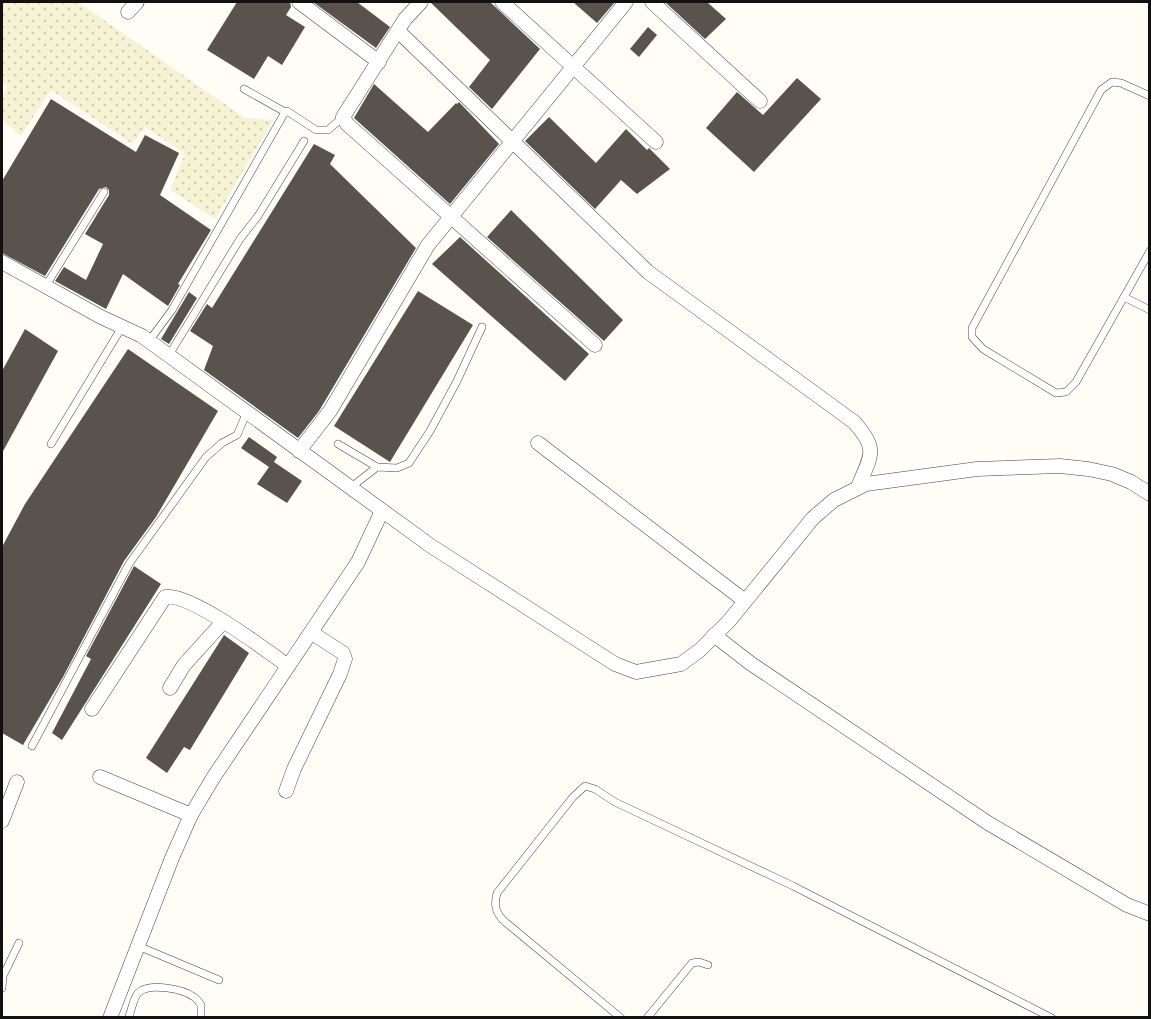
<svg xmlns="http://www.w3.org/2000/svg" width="1151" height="1019" viewBox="0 0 1151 1019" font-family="'PT Serif',serif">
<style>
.farmland{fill:url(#farmland-dots)}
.building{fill:#5a524d}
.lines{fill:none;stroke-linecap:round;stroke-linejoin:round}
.lane-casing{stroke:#444;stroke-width:8}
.street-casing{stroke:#444;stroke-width:15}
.lane{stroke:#fff;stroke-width:7}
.street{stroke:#fff;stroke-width:14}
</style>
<defs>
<pattern id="farmland-dots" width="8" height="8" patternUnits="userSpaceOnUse" patternTransform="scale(1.5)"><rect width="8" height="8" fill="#f6f3d4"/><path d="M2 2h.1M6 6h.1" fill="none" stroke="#d2cfb5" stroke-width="1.8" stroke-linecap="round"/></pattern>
</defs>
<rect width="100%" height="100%" fill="#fffdf5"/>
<!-- farmland -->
<polygon class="farmland" points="2,2 78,2 245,118 273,120 215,219 170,190 185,154 145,127 132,144 51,90 21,136 2,120 2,96 7,87 2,83"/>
<!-- building -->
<g class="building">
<polygon points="237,2 290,2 291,7 286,15 305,27 282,65 268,56 254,79 207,50"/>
<polygon points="313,2 357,2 390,27 376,48"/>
<polygon points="430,2 490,2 540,49 492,109 469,87 490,60"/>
<polygon points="573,2 615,2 597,23"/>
<polygon points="665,2 707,2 726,19 705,39"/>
<polygon points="648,27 657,35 639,57 630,49"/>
<polygon points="797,78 821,99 754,172 706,128 737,92 763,115"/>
<polygon points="374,84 428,132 456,103 457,104 459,102 499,144 450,204 354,118"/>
<polygon points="51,99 136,152 145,135 179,153 160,195 211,230 178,284 180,285 168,306 123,274 106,309 55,281 64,267 86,280 103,244 85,234 109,195 109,190 106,187 99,189 45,276 2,253 2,181"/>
<polygon points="549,117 596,163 626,129 647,150 649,148 670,169 637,194 621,180 595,209 525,141"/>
<polygon points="314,144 335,155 330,164 416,248 319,411 298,438 204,370 213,346 190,331 207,304 212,308"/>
<polygon points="511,210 623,320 604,341 487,237"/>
<polygon points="460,237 589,354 565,381 432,264"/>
<polygon points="418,291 473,325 390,462 334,426"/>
<polygon points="189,292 197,298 169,344 161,339"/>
<polygon points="25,329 58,351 2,453 2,371"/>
<polygon points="128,349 218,411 156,517 124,561 63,677 23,745 2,733 2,547 25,504"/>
<polygon points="249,437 277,457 274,462 302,481 287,503 257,484 269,467 241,448"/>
<polygon points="134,566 161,584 62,740 52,733 91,659 86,656"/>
<polygon points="224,635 249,653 190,750 184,747 167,773 146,758"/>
</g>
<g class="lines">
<!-- lane casing -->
<g class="lane-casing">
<g id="lane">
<polyline points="244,89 285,112"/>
<polyline points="1150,96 1121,83 1112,82 1101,90 972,328 972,337 983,349 1056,393 1066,392 1076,382 1150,251"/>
<polyline points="45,287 104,192"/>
<polyline points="1124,297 1150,310"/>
<polyline points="149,341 172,310 285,112 287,111 316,130 328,130 343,117"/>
<polyline points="169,355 240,239 258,216 304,141"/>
<polyline points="51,444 122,327"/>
<polyline points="338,444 377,467"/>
<polyline points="350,488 377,467 397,468 409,463 430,431 457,381 482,327"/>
<polyline points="32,746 129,564 206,457 222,443 237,435 247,412"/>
<polyline points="138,946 219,980"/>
<polyline points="2,988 3,976 19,943"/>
<path d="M 129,1016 C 132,1009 133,999 138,993 C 149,982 183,989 194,997 C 197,999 199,1002 201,1005 L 201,1018"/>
<path d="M 621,1018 L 504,921 C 495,912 494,905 497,893 L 573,797 L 585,786 L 595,789 L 615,802 L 793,886 L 1052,1018"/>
<polyline points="647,1018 692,963 699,962 708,965"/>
</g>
</g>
<!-- street casing -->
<g class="street-casing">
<g id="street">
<polyline points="299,2 379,62"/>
<polyline points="421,2 405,19 343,117 347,124 595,345"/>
<polyline points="502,2 656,142"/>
<polyline points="652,2 760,101"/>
<polyline points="128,12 137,2"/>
<path d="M 398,31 L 648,272 L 854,422 C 879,450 871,455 858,487"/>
<polyline points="2,262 101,317 142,336 431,546 615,664 636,672 681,664 700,650 729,621 813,518 834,500 866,484 977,469 1060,466 1088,469 1112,474 1131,482 1150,494"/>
<polyline points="538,443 745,601"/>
<polyline points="299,451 330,411 428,245 626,2"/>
<polyline points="714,635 750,663 988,823 1127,905 1150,914"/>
<polyline points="170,688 184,665 223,622"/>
<path d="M 92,709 L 165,597 C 189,592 266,650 288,666"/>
<polyline points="100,777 191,815"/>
<polyline points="286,791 294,769 340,674 345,659 343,653 312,633"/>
<polyline points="2,821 17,782"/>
<polyline points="110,1018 172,858 191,815 213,778 358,562 382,511"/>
</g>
</g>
<!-- lane -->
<use href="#lane" class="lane"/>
<!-- street -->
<use href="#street" class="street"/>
</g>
<!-- border -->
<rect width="1151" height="1019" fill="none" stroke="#111111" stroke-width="6"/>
</svg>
